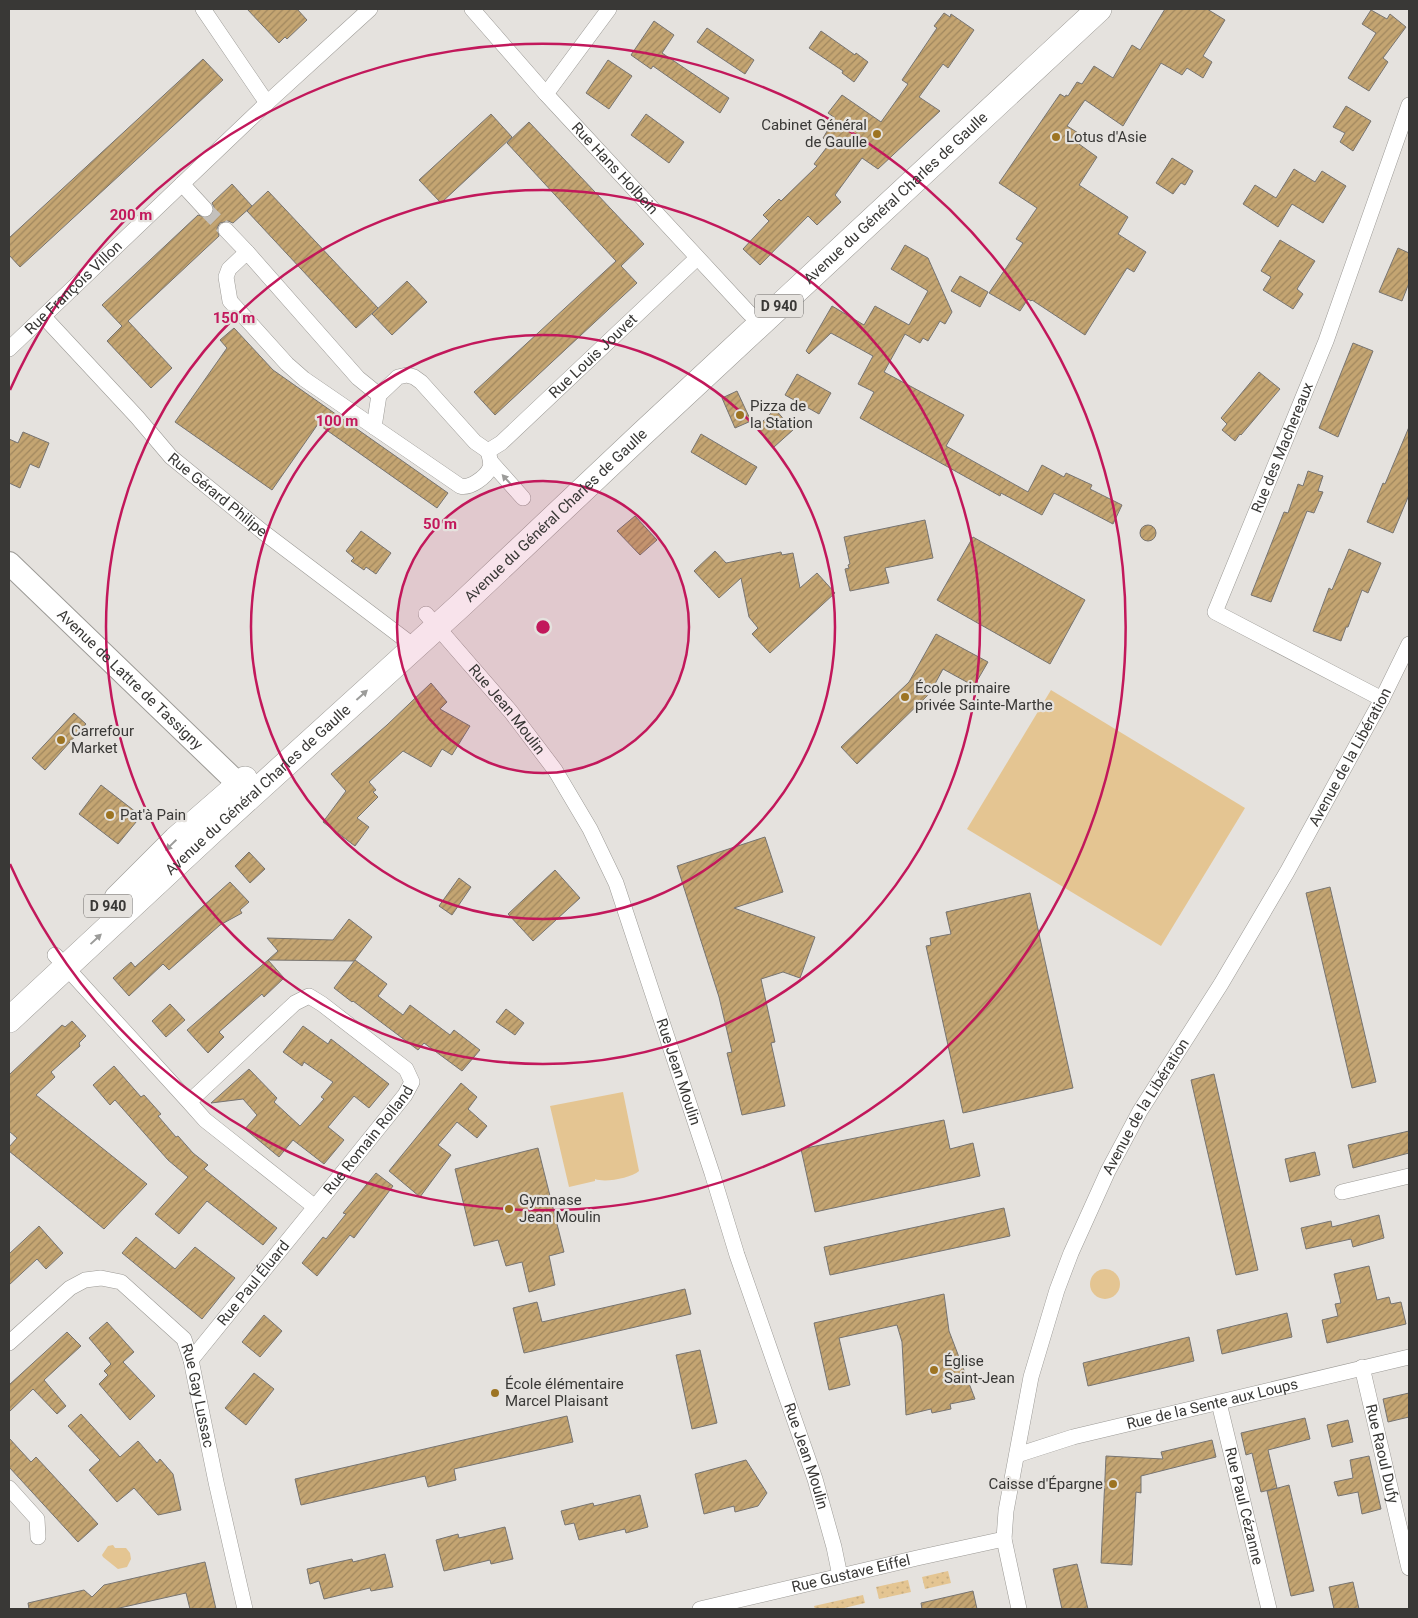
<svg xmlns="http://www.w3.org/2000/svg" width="1418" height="1618" viewBox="0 0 1418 1618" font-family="Roboto,sans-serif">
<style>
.grass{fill:url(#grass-dots)}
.green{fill:#e4c592}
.building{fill:url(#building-hatch);stroke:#777471}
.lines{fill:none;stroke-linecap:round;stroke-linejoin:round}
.street-tunnel{stroke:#c3c0bc;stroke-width:15;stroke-dasharray:15 8;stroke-linecap:butt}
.street-casing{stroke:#9c9a96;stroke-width:16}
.secondary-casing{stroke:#9c9a96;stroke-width:24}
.primary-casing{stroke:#9c9a96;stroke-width:26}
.street{stroke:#fff;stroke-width:15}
.secondary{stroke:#fff;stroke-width:22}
.primary{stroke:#fff;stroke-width:25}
.oneway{fill:#9c9c9a}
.ring{fill:none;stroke:#c2185b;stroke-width:2.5}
.poi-dot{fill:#9d7422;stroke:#e5e2de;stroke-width:2}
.labels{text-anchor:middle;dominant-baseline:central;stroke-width:4.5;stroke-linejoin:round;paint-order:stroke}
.shield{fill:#e5e2de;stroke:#6d6b68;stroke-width:1}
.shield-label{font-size:14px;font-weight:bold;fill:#393836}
.poi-label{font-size:15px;fill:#393836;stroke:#e5e2de;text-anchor:start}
.street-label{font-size:15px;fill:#393836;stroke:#e5e2de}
.centre{fill:#c2185b;stroke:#e5e2de;stroke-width:2.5}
.ring-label{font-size:15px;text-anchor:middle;font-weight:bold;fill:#c2185b;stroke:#e5e2de;stroke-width:4.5;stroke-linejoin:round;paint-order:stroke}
</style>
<defs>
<pattern id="grass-dots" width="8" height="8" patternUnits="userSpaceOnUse" patternTransform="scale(1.25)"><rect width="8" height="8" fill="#e4c592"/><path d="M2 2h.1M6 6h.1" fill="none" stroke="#c4aa7e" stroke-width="1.8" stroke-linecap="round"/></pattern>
<pattern id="building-hatch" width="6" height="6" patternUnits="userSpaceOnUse" patternTransform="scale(1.25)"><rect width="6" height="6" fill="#c4a572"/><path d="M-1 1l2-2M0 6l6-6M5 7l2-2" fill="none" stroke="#a0875e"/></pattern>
</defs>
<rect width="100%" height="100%" fill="#e5e2de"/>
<!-- grass -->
<g class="grass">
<polygon points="948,1571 951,1583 925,1589 922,1577"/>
<polygon points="908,1580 911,1592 879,1599 876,1587"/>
<polygon points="863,1595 865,1603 840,1609 815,1609 814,1606"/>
</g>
<!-- green -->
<g class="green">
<polygon points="1051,690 1245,808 1161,946 967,829"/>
<path d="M 623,1092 L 639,1171 C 631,1178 605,1183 595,1179 L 595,1181 L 569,1187 L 550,1106 Z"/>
<circle cx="1105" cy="1284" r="15"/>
<polygon points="113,1545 115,1548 126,1548 130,1553 131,1559 127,1567 118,1569 103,1557 102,1555 108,1546"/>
</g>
<!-- building -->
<g class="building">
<polygon points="247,9 297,9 307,20 287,39 285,37 279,43"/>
<polygon points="1165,9 1207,9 1225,20 1203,56 1212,62 1203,78 1187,68 1182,75 1161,63 1123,126 1085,100 1067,126 1083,136 1079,144 1097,157 1079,185 1128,217 1118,234 1146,252 1134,272 1127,268 1085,335 1032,300 1031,301 1028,299 1020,311 989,293 1023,243 1016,239 1037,208 999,183 1060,94 1065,97 1066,95 1068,96 1077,82 1082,84 1094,66 1113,78 1132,45 1140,50"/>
<polygon points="1371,10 1387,19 1390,14 1406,27 1383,58 1388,62 1369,91 1348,78 1376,33 1362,24"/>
<polygon points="944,13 950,17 951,14 974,30 948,68 943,64 919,97 940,111 878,169 862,158 835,195 841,202 817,225 808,216 760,265 743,249 769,221 763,215 779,199 781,201 817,166 814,164 830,143 823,138 835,118 828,113 842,95 881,122 908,84 902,80 937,28 934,26"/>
<polygon points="654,21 674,35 662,53 729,98 720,113 653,66 651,69 631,55"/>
<polygon points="707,28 754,60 745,74 697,42"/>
<polygon points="821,31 855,55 856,53 868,62 854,82 842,73 843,71 809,48"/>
<polygon points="203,59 223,80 20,267 9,255 9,238"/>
<polygon points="608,60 632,76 609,109 586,93"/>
<polygon points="1346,106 1371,121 1353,151 1340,142 1345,133 1333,127"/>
<polygon points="491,114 512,137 441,203 419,180"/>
<polygon points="646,114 684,142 669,163 631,135"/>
<polygon points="529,122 644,244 621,266 637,283 495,415 474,392 616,261 507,143"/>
<polygon points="1172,158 1193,171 1185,185 1181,183 1173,194 1156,183"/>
<polygon points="1294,169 1315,182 1322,171 1346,186 1323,223 1292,204 1278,227 1243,204 1255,185 1276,198"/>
<polygon points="232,184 252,206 233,223 228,221 220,223 217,228 219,236 128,321 172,368 151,388 107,341 122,326 102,305 198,215 207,218 212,216 214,207 212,203"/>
<polygon points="268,191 378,308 356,328 247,211"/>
<polygon points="1280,240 1315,261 1297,289 1303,294 1293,309 1263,290 1271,277 1261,271"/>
<polygon points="905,245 928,258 952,312 945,324 940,321 928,341 923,338 920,343 905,334 884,372 964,415 946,446 1028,492 1042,465 1064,477 1066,473 1092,485 1090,489 1122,505 1113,524 1054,493 1042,515 1001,493 1000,496 860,418 874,392 858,384 873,356 831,333 809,354 806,351 832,306 864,325 875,306 909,325 928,291 891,269"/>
<polygon points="1398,248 1409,253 1409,283 1402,301 1379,292"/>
<polygon points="960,276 988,292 980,307 951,291"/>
<polygon points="407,281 427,302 392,335 372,314"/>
<polygon points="234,328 273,370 448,493 437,508 318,424 272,490 175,422 227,348 220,340"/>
<polygon points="1353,343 1373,351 1338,437 1319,428"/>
<polygon points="1259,372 1280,389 1241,435 1240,434 1235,441 1222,430 1227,424 1221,418"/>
<polygon points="797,374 831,393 819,414 785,395"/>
<polygon points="737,391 751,421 735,428 722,398"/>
<polygon points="775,409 793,430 774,447 756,428"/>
<polygon points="1409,427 1409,495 1393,533 1367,522 1383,483 1385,484"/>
<polygon points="23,432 49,443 39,468 30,464 20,488 9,483 9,439 18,443"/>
<polygon points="701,434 757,467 746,485 691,452"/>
<polygon points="1308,471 1323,476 1318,491 1323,492 1314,513 1307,511 1271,602 1251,595 1284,512 1288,513 1298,484 1303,486"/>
<polygon points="635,516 657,540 640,555 617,531"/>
<polygon points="925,520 933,558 885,568 889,583 850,591 845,569 849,568 848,565 850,564 844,537"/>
<circle cx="1148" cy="533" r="8"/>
<polygon points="361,531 391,553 376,574 366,567 364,570 351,561 354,558 346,551"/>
<polygon points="973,537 1085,600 1050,664 937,600"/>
<polygon points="1349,549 1381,563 1368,593 1362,590 1348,627 1346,627 1341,641 1313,631 1329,588 1332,590"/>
<polygon points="715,551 726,563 781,552 782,555 793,553 800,588 817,573 835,593 770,653 752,634 758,628 749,617 741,578 719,598 694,571"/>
<polygon points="936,634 988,662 974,686 943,669 930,693 857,764 841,747 909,682"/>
<polygon points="431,683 447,702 440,709 470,726 452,755 442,749 431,767 403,751 369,782 376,790 373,792 378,797 357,818 369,827 355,846 323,822 346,791 331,774 387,725"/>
<polygon points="74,713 86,724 45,770 32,758"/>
<polygon points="101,785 141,816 118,844 79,814"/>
<polygon points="765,837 783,892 734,908 815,937 800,978 783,972 761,979 775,1042 771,1043 785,1106 742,1115 727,1053 732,1052 719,997 677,866"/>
<polygon points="249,852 265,869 250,883 235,866"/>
<polygon points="555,870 580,898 533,941 508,914"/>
<polygon points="459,878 471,887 452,915 439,906"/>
<polygon points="230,882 249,902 240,910 242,913 220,925 169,970 163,964 129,996 113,978 131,962 135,967"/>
<polygon points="1330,887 1376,1082 1352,1088 1306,893"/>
<polygon points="1030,893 1073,1088 963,1113 926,946 931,945 930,938 951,934 946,912"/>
<polygon points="349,919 372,937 354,961 268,960 278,951 267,938 333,940"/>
<polygon points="268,960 284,978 264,997 262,994 219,1032 224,1037 208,1053 187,1030"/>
<polygon points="355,960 387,984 378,996 403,1015 410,1005 450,1035 454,1030 480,1050 462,1071 424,1043 418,1050 353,1001 352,1002 334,988"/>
<polygon points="170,1004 185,1020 166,1037 152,1021"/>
<polygon points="506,1009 524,1023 515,1035 496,1022"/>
<polygon points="72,1021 86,1036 79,1043 80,1046 51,1072 55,1077 36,1095 147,1184 104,1229 9,1151 9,1147 17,1138 9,1131 9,1075 62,1025 65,1027"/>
<polygon points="303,1026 328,1044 331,1039 389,1084 369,1108 354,1096 328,1127 344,1140 324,1164 293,1140 279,1157 245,1129 257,1115 243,1099 211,1103 249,1069 277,1098 274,1102 300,1126 324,1099 321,1097 333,1082 304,1062 302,1066 283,1052"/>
<polygon points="114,1066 141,1097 144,1095 161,1114 158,1116 176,1137 178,1136 193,1153 208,1165 204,1169 277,1228 263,1245 207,1201 179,1234 155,1214 188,1177 168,1160 115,1100 110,1105 93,1085"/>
<polygon points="1214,1074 1258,1270 1236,1275 1191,1080"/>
<polygon points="461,1083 477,1097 468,1109 487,1126 477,1138 457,1122 438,1145 451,1155 420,1197 389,1171"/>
<polygon points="944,1120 950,1149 973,1143 980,1176 815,1212 801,1149"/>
<polygon points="1409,1131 1409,1153 1353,1168 1348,1145"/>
<polygon points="538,1148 564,1252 549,1256 555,1285 529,1292 522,1262 506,1266 498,1240 474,1246 455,1169"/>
<polygon points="1315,1152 1320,1175 1290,1182 1285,1159"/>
<polygon points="376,1173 393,1186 354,1238 350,1235 317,1276 302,1263 323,1237 326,1239 346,1214 343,1213"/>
<polygon points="1004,1208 1010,1236 830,1275 824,1247"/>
<polygon points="1379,1215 1384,1238 1353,1247 1351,1239 1306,1249 1301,1228 1331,1221 1332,1227"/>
<polygon points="39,1226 63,1253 46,1269 37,1259 9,1285 9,1254"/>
<polygon points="136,1237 175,1269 195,1247 235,1278 202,1319 122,1253"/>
<polygon points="1369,1266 1377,1300 1389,1297 1391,1304 1401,1302 1406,1324 1327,1343 1322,1320 1338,1316 1335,1304 1341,1303 1334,1274"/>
<polygon points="685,1289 691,1314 524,1353 513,1308 537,1302 542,1322"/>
<polygon points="944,1294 949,1331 975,1399 950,1404 951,1409 932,1413 931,1409 906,1415 902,1342 897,1325 839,1338 850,1385 829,1390 814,1323"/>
<polygon points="1287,1313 1292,1337 1222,1354 1217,1330"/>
<polygon points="264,1315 282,1331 260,1357 242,1342"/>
<polygon points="107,1322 134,1352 123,1362 155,1396 130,1420 99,1384 108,1375 104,1371 111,1364 89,1338"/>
<polygon points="67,1332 81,1346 44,1380 66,1406 57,1414 33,1389 9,1412 9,1385"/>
<polygon points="1189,1337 1194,1361 1088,1386 1083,1363"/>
<polygon points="700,1350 717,1423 692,1429 676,1355"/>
<polygon points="254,1373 274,1389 246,1425 225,1408"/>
<polygon points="1409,1393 1409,1417 1388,1422 1383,1399"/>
<polygon points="81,1414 120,1457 138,1441 157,1463 160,1459 173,1474 181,1510 158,1515 134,1488 117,1502 89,1470 100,1460 68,1426"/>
<polygon points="567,1416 573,1442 454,1469 456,1480 428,1487 425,1476 301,1505 295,1479"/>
<polygon points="1305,1418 1310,1439 1268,1450 1277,1488 1261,1492 1252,1453 1246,1455 1241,1433"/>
<polygon points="1348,1420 1353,1442 1332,1447 1327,1425"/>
<polygon points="9,1438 31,1462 36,1457 98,1524 78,1542 9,1467"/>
<polygon points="1212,1440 1216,1457 1141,1476 1141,1493 1136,1492 1132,1565 1101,1563 1106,1456 1163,1459 1161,1452"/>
<polygon points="1369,1456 1381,1509 1362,1514 1358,1492 1338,1496 1334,1482 1353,1478 1350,1460"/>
<polygon points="746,1460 767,1493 758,1506 735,1512 734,1506 704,1514 695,1474"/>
<polygon points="1289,1485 1314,1591 1291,1596 1267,1491"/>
<polygon points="640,1495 648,1527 626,1533 625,1529 579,1540 574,1523 565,1525 561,1511 593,1503 594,1506"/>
<polygon points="505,1527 513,1559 491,1564 490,1560 444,1571 436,1540 458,1534 459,1538"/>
<polygon points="385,1554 393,1587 371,1591 370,1588 324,1599 319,1581 310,1584 307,1569 352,1559 353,1562"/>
<polygon points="205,1562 216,1609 190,1609 186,1593 115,1609 29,1609 28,1603 84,1590 92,1597 104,1585"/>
<polygon points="1077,1564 1088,1609 1062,1609 1053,1569"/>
<polygon points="1353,1582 1359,1609 1334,1609 1329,1587"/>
<polygon points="973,1591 977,1609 922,1609 921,1603"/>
</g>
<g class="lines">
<!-- street-tunnel -->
<polyline class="street-tunnel" points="205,209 226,230"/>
<!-- street casing -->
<g class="street-casing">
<g id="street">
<polyline points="203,9 267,103"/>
<path id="s1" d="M 472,9 L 546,94 L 749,313 L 761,323"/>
<polyline points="546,94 609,9"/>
<polyline points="182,184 205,209"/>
<polyline points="226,230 247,252"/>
<path id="s2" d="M 44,317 L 137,417 L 171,457 L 263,532 L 415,647"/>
<path id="s3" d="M 9,349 L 267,103 L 370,9"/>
<path d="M 379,395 L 358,378 L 247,252 L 229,269 L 226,277 L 230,301 L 287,364 L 304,379 L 460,486 C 470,489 486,477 490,468 C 492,462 489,456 488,451"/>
<path id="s4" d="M 374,427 L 379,395 L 398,377 L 407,375 L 414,377 L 421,382 L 475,442 L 488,451 L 501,443 L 697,258"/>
<polyline points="491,462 523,498"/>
<path id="s5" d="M 426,614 L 511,712 L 555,770 L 590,829 L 616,883 L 712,1173 L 737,1255 L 815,1479 L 834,1547 L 840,1576"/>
<path id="s6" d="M 1382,699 L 1215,612 L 1326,341 L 1409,105"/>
<path id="s7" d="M 55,955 L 189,1102 L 205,1120 L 315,1207 L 405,1095 L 412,1082 L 406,1069 L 322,1004 L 309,996 L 295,1003 L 189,1102"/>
<polyline points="1342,1192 1409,1176"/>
<path id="s8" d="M 9,1343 L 70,1288 L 85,1280 L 101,1278 L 121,1282 L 184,1339 L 191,1360 L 216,1482 L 245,1609"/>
<path id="s9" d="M 191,1360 L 315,1207"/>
<path id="s10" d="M 1362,1367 L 1409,1568"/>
<path id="s11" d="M 1219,1403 L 1269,1609"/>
<path id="s12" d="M 1017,1455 L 1073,1437 L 1409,1357"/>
<polyline points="9,1488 37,1519 38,1537"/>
<path id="s13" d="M 700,1609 L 917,1558 L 1004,1539"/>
<path id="s14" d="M 1019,1609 L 1004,1539 L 1006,1511 L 1031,1377 L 1057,1290 L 1071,1253 L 1108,1171 L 1140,1111 L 1221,984 L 1287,872 L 1382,699 L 1409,644"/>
</g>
</g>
<!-- secondary casing -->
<g class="secondary-casing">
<g id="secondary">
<path id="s15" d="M 9,563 L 251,796"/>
</g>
</g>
<!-- primary casing -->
<g class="primary-casing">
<g id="primary">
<polyline points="117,898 176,839 245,779"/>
<path id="s16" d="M 9,1020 L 210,833 L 461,605 L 642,434 L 1099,9"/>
</g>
</g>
<!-- street -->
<use href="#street" class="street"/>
<!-- secondary -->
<use href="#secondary" class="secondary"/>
<!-- primary -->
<use href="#primary" class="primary"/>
</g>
<!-- one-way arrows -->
<defs><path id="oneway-solid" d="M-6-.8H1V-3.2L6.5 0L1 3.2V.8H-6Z" transform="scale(1.25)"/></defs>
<g class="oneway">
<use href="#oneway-solid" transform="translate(507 480) rotate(-132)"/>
<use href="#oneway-solid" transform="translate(362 695) rotate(-42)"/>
<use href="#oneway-solid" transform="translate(171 845) rotate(136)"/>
<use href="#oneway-solid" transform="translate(96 939) rotate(-43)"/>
</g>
<!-- distance rings -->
<circle cx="543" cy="627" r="146" fill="#c2185b" fill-opacity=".12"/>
<g class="ring">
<circle cx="543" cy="627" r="146"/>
<circle cx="543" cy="627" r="292"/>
<circle cx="543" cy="627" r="437"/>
<path d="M10 390A583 583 0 1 1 10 864"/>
</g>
<!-- markers -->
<g class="poi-dot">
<circle cx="877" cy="134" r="5"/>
<circle cx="1056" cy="137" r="5"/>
<circle cx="740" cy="415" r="5"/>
<circle cx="905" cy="697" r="5"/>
<circle cx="61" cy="740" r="5"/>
<circle cx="110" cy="815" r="5"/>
<circle cx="509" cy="1209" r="5"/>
<circle cx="934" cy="1370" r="5"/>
<circle cx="495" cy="1393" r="5"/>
<circle cx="1113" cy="1484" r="5"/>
</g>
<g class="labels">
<!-- shield labels -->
<g class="shield">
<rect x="755" y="294.5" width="48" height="23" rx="4"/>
<rect x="84" y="894.5" width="48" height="23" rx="4"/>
</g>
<g class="shield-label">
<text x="779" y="306">D 940</text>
<text x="108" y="906">D 940</text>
</g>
<!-- poi labels -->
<g class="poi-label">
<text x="867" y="125" text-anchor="end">Cabinet Général<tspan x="867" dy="17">de Gaulle</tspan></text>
<text x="1066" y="137">Lotus d'Asie</text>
<text x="750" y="406">Pizza de<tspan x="750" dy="17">la Station</tspan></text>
<text x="915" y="688">École primaire<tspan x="915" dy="17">privée Sainte-Marthe</tspan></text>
<text x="71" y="731">Carrefour<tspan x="71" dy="17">Market</tspan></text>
<text x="120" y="815">Pat'à Pain</text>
<text x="519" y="1200">Gymnase<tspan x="519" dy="17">Jean Moulin</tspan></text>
<text x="944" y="1361">Église<tspan x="944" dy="17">Saint-Jean</tspan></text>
<text x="505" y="1384">École élémentaire<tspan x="505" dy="17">Marcel Plaisant</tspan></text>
<text x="1103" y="1484" text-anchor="end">Caisse d'Épargne</text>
</g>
<!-- street labels -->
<g class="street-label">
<text stroke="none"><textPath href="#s1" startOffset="214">Rue Hans Holbein</textPath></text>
<text stroke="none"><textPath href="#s16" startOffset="1209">Avenue du Général Charles de Gaulle</textPath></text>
<text stroke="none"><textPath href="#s3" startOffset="89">Rue François Villon</textPath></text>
<text stroke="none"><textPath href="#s4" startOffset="322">Rue Louis Jouvet</textPath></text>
<text stroke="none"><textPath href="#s6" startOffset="366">Rue des Machereaux</textPath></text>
<text stroke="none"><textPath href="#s2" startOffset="249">Rue Gérard Philipe</textPath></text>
<text stroke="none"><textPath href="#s16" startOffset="744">Avenue du Général Charles de Gaulle</textPath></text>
<text stroke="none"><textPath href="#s15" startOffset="168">Avenue de Lattre de Tassigny</textPath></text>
<text stroke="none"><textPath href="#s5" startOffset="125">Rue Jean Moulin</textPath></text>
<text stroke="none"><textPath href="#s14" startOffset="936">Avenue de la Libération</textPath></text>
<text stroke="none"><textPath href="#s16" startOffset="339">Avenue du Général Charles de Gaulle</textPath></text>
<text stroke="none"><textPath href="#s5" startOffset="530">Rue Jean Moulin</textPath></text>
<text stroke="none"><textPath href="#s14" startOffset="531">Avenue de la Libération</textPath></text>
<text stroke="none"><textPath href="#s7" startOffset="449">Rue Romain Rolland</textPath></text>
<text stroke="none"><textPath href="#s9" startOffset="99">Rue Paul Éluard</textPath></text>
<text stroke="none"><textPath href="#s8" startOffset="279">Rue Gay Lussac</textPath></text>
<text stroke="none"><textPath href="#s12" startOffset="202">Rue de la Sente aux Loups</textPath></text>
<text stroke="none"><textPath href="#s10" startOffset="89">Rue Raoul Dufy</textPath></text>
<text stroke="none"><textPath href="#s5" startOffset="935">Rue Jean Moulin</textPath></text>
<text stroke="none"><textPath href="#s11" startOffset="106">Rue Paul Cézanne</textPath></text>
<text stroke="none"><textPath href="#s13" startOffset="155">Rue Gustave Eiffel</textPath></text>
</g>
</g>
<circle cx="543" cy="627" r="8" class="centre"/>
<g class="ring-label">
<text x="131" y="220">200 m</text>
<text x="234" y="323">150 m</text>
<text x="337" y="426">100 m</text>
<text x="440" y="529">50 m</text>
</g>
<!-- border -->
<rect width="1418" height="1618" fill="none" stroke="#393836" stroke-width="20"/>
</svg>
